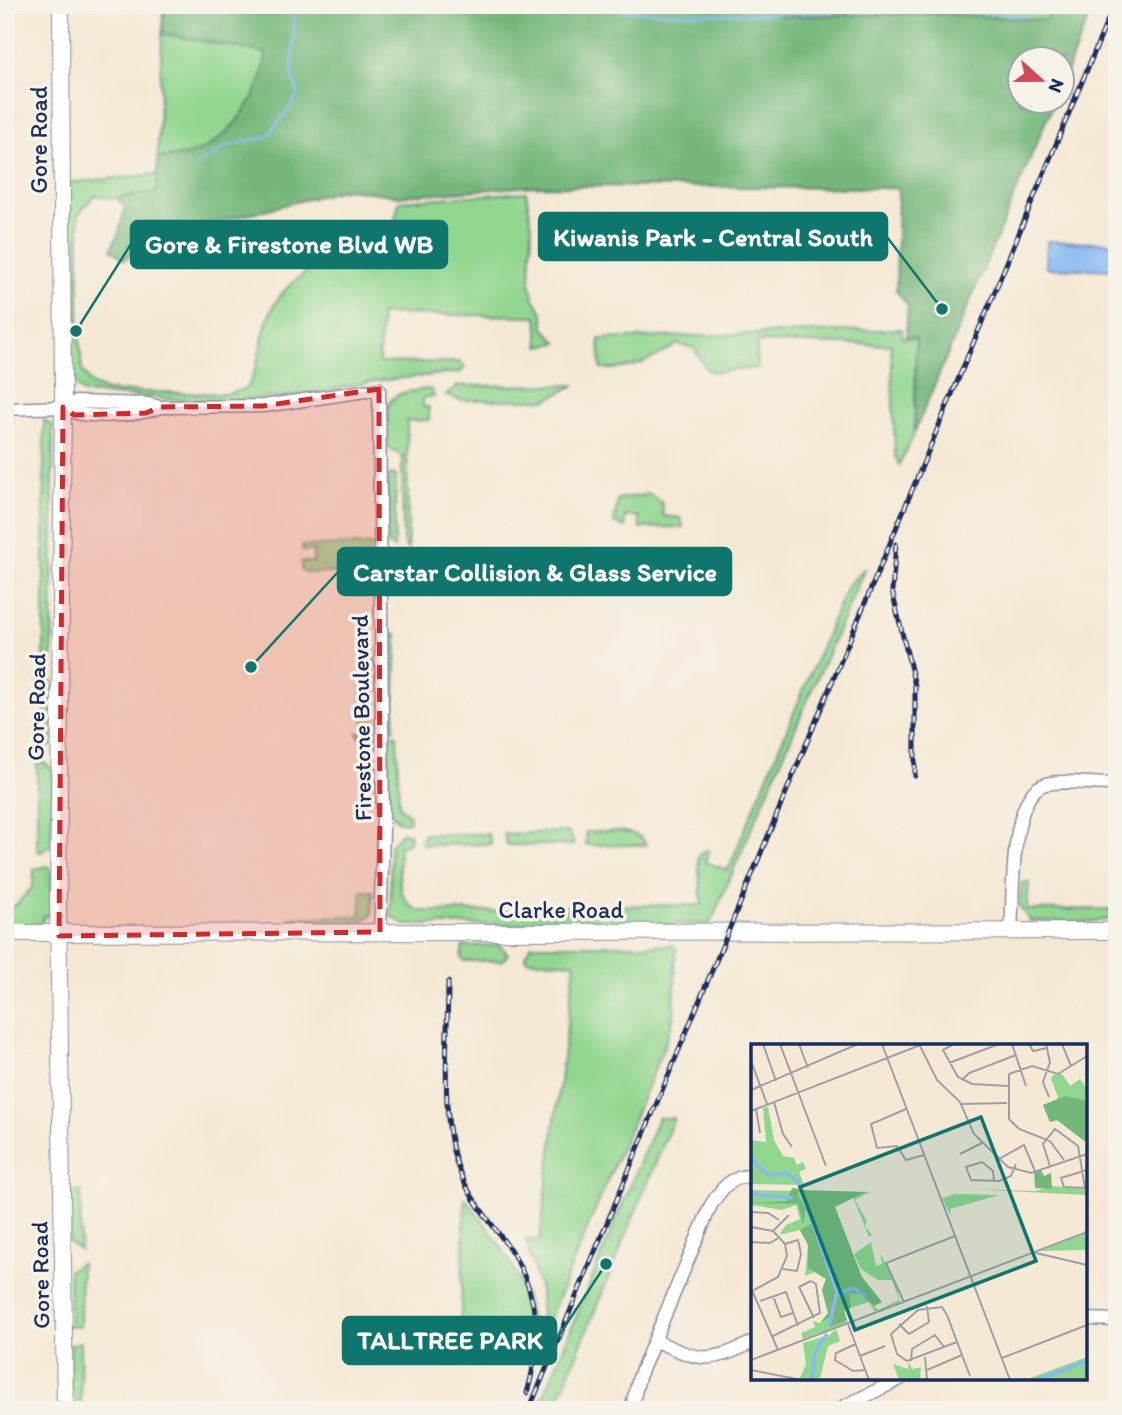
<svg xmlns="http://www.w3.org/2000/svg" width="1122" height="1415" viewBox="0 0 1122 1415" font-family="Itim,sans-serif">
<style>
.green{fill:#91d68f;stroke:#568276;stroke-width:2}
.forest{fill:#74b77a;stroke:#48736c;stroke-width:2}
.water{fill:#88b8f3;stroke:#5274a8;stroke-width:2}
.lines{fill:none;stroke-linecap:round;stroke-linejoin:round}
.stream{stroke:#88b8f3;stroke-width:2.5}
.minor-casing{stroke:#888c9a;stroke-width:15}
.major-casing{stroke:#888c9a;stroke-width:18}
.minor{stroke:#fff;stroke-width:12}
.major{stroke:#fff;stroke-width:16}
.rail-casing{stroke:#1b2f5e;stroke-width:5}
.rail{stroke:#f7f3e8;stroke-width:2.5;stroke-dasharray:8;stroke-linecap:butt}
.marked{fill:#d62828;fill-opacity:0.2;stroke:#d62828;stroke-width:5;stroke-dasharray:14 9;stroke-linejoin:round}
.labels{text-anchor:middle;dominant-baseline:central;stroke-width:7;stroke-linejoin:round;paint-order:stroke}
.street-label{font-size:24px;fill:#1b2f5e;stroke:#f7f3e8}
.inset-river{fill:none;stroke:#88b8f3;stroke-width:3.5}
.inset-road{fill:none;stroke:#9e9fa5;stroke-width:2}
.view{fill:#0f766e;fill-opacity:0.15;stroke:#0f766e;stroke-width:3.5}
.inset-edge{fill:none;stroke:#1b2f5e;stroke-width:3.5}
.leader{fill:none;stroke:#0f766e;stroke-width:2.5}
.callout-dot{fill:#0f766e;stroke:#f7f3e8;stroke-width:2.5}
.callout{fill:#0f766e;stroke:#0f766e;stroke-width:2.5}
.callout-label{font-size:26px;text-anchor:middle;font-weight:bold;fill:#fff}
</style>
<rect width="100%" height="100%" fill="#f7f3e8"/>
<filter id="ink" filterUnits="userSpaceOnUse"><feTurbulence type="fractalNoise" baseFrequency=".0143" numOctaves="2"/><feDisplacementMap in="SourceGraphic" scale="14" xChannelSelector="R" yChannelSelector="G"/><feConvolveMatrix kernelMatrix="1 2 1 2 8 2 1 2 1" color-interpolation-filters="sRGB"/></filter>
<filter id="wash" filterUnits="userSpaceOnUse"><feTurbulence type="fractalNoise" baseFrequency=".00686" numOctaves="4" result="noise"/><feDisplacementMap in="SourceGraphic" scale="28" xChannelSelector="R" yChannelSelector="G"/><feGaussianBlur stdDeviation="1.57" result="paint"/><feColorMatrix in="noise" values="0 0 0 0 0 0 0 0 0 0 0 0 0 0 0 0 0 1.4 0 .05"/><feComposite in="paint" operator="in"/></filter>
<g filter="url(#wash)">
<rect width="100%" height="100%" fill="#f5e9d5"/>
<!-- green -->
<g class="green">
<path d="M 163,5 L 1068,5 L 1020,60 L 1020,102 L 922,189 L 158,174 L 157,191 L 114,199 L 95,195 L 79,213 L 79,332 L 82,370 L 91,384 L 107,391 L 227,394 L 247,388 C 266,357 256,322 286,289 C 294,281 309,269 321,264 C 342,256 369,261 385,241 C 394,231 396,213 399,201 L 526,192 L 532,226 L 530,282 L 533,297 L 543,314 L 544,328 L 558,343 L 539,346 L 537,316 L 381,314 L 379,363 L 460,362 L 465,367 L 461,372 L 376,381 L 306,395 L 219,402 L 83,393 L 76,386 L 71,369 L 68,183 L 157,174 Z"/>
<path d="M 902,329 L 902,338 L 916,338 L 914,435 L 899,465 L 895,455 L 891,345 L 757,342 L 757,368 L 714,372 L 707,370 L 694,348 L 678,344 C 652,360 632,371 601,369 L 599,339 Z"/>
<polygon points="575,385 546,400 459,400 446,395 457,386"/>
<path d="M 431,389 L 434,396 L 423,398 L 423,407 L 429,407 L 429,420 L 407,421 L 408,550 L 403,541 L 402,456 L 388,448 C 388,402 378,393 431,389 Z"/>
<polygon points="44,420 53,426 52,745 44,749"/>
<polygon points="392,474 396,476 394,548 388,545 388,478"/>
<polygon points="650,494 662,503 663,516 681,518 683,527 640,528 639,517 625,516 625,528 614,523 618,499"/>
<polygon points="369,545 375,547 375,572 308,573 301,570 301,562 313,562 313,551 303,551 302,546"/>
<path d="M 865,568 L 710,924 L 405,925 L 391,916 L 390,846 L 401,833 L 409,833 L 410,839 L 406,845 L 399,845 C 400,869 393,899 419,911 L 566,912 L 566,906 L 702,905 L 698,858 L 703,852 L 709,850 L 705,862 L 728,870 L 847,586 Z"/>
<polygon points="393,634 397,634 394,729 389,724 388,640"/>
<polygon points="367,654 374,656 375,736 359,737 357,733 364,732 364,715 361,714 363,655"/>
<polygon points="392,735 397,735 399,806 410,816 410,822 400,822 389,812 388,739"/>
<polygon points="43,762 53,770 51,845 42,852 37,851 37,763"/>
<polygon points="567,832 573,839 573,845 507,845 504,834"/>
<path d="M 586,832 C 604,833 640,826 646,845 L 586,845 Z"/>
<polygon points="424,834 488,834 491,844 424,845 421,842"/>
<polygon points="48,866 51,869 52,914 43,917 42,927 5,926 5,906 15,906 33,887 34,869"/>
<path d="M 1029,882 L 1027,910 L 1117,909 L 1117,919 C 1104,919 1089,923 1077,922 C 1061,922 1047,920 1030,921 L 1019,906 L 1022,883 Z"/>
<polygon points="362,891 373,891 372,914 357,925 293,925 291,918 360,916"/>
<polygon points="499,945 508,954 502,961 464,961 461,958 463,946"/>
<polygon points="531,945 674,945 676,948 674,1016 665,1044 542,1336 540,1290 526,1241 540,1239 575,963 527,960 525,955"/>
<polygon points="658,1118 674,1118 554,1410 538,1410"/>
<polygon points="81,1191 80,1250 69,1243 69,1192"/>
<path d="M 465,1198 C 499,1242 533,1284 532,1342 L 460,1339 Z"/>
<polygon points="81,1263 80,1327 70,1326 69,1270"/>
<polygon points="80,1342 81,1410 70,1410 70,1345"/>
</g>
<!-- forest -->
<path class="forest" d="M 164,5 L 778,5 L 779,16 L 941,14 L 1046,20 L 1052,13 L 1049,5 L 1094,5 L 1063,80 L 1062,60 L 1020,60 L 1020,102 L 1054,102 L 915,431 L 916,338 L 906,337 L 908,305 L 896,291 L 898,188 L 534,186 L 399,196 L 347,189 L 146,240 L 124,260 L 111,249 L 119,232 L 125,208 L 117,198 L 157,191 L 158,157 C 168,156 182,157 191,154 C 230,141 264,93 266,53 L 163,34 Z"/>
<!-- water -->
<polygon class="water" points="1047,241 1117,243 1117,270 1046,268"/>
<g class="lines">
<!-- stream -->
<g class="stream">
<path d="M 576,5 C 695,21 815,11 934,10 C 964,10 995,13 1025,15 L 1035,5"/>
<polyline points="197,165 229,145 267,137 293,104 298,94 292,73 295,17 292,5"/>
</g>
</g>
</g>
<g filter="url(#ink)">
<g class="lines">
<!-- minor casing -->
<g class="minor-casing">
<g id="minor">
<path d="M 63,407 C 82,421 138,416 160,407"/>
<polyline points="5,409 63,407 75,402 148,404 160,407 263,406 379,389 383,831 380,932"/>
<path d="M 1011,931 C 1014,899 1008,793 1046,784 C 1064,779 1097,785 1117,784"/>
<polyline points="1085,1319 1117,1320"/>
<path d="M 656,1341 C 701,1361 708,1364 753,1342"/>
<path d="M 631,1410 L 639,1377 L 711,1205 C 722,1188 731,1175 753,1176"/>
<polyline points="837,1410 902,1378"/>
</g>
</g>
<!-- major casing -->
<g class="major-casing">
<g id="major">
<polyline points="61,5 63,407 58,901 65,1410"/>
<polyline points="5,933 1117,931"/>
</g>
</g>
<!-- minor -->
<use href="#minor" class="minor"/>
<!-- major -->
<use href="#major" class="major"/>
<!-- rail casing -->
<g class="rail-casing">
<g id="rail">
<polyline points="896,544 892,591 915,686 915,776"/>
<path d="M 448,982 C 448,1034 441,1110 455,1158 C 464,1192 487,1217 507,1245 C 539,1290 542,1342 527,1393"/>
<polyline points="529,1410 1114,5"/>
</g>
</g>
<!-- rail -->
<use href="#rail" class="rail"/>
</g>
</g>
<!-- marked area -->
<path class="marked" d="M 379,389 L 380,932 L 59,936 L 63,407 L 74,415 L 146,413 L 160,407 L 263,406 Z"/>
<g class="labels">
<!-- street labels -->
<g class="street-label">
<text transform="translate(38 140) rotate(-90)">Gore Road</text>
<text transform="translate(36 707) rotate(-89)">Gore Road</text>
<text transform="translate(361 718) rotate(-91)">Firestone Boulevard</text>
<text x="561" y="909">Clarke Road</text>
<text transform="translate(40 1275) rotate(-91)">Gore Road</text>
</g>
</g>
<!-- overview -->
<g transform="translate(751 1044)">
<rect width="336" height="336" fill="#f5e9d5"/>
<path d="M 311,30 L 319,42 L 329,35 L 336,45 L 336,99 L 306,76 L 299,78 L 292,61 L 304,58 L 307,53 L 300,35 L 302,31 ZM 17,63 L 23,96 L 32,112 L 43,114 L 46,121 L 52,118 L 55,125 L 48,128 L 53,141 L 0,140 L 0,96 L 15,98 L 12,64 ZM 303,142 L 336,145 L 336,151 L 214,145 L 283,147 ZM 0,146 L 119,148 L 104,156 L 116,177 L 114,182 L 121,191 L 118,193 L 102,153 L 83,160 L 118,257 L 127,266 L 148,256 L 141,236 L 127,236 L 110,225 L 103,210 L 120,198 L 125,222 L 131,220 L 129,209 L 144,238 L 149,258 L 124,268 L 118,258 L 93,266 L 97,279 L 52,295 L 50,289 L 64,283 L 62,277 L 69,279 L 77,269 L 71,246 L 75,235 L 64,228 L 54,232 L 57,201 L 49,186 L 28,191 L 35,181 L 49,175 L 45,161 L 31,166 L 0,161 ZM 205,150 L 248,151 L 199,165 L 200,172 L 191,154 ZM 336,189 L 336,206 L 288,207 ZM 85,285 L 89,297 L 77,302 L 69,334 L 49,334 L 55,320 L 52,299 L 75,292 L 72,297 ZM 336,313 L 336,336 L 280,336 L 279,334 ZM 158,318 L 161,325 L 170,323 L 169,336 L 148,336 L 142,320 L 157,325 Z" fill="#91d68f"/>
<path d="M 314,52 L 336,57 L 336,99 L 306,76 L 299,78 L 292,61 ZM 290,126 L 293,132 L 300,129 L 301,145 L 284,144 L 283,128 ZM 41,144 L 50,145 L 47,151 L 55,165 L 52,181 L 47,160 L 0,159 L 36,157 ZM 50,146 L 114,148 L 84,163 L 111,233 L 131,258 L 123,262 L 109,250 L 98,249 L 100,264 L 93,267 L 96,276 L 79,283 L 83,271 L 70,278 L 77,269 L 71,246 L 75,235 L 57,224 L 57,201 L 49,186 L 60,180 L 67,186 Z" fill="#74b77a"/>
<path class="inset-river" d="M 0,115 L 19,132 L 36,129 L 50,142M 50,146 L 86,248 L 78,281M 0,150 L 42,154M 87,250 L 103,244 L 115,253M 61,336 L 64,308 L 76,290M 287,336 L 336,317"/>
<path class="inset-road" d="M 12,0 L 25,37M 29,0 L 75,122M 48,0 L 57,24M 131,0 L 259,336M 203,0 L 192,6 L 207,33 L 221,40 L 257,42M 261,0 L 275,42M 278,0 L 282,7 L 296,4M 295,0 L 299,18 L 292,38 L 298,53M 311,0 L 320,22M 169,2 L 186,36 L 209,58 L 223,90 L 257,123 L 280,129 L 336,110M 0,17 L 16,60M 198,19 L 248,0M 211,36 L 218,29 L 265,11M 0,46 L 107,0M 23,58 L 32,90 L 41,103M 211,60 L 256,59M 5,65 L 9,89M 155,65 L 120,80 L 126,104 L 146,102 L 155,116 L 173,111M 0,67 L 172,0M 209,110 L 231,99M 248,115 L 273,101 L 284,127M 313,116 L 299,97 L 268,85 L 258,75 L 258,30 L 281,22 L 307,30 L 336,12M 299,122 L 292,100 L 304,85 L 327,102 L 334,144M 336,126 L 310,134 L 313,143 L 336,144M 243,137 L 242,127 L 231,118 L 215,123 L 220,136 L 248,137 L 260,132 L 265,120M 0,168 L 17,169 L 28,176M 0,183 L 22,187 L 34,200 L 36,212 L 27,233 L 3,246M 22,187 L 38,171M 0,198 L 19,199 L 29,193M 285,209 L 336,221M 32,225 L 46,227 L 50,210 L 47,196 L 34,200M 60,237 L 48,243 L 63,274M 0,244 L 27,306M 22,252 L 30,273 L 42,269M 9,257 L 35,248 L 47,282M 153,258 L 135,219 L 204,192M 97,280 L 118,336M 148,280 L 158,290 L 178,278 L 176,262M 22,292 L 69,269 L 65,240 L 60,237M 206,298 L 156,317 L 146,310 L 140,290 L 167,266 L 191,263 L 196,271 L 211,311 L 219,332M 105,300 L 85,309 L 84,316 L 102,327 L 115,326M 109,312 L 134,302M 174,313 L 176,336M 251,314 L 336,281M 0,316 L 336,188M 160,317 L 161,305 L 184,291 L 193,303M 0,326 L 51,336M 176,326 L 211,311"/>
<path class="view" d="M 230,73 L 285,217 L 104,286 L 49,143 Z"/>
<rect width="336" height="336" class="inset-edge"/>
</g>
<!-- callouts -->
<path class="leader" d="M942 309L887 237M76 331L131 244M251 667L338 572M606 1264L556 1340"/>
<g class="callout-dot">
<circle cx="942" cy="309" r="7"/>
<circle cx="76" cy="331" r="7"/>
<circle cx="251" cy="667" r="7"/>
<circle cx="606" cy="1264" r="7"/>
</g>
<g class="callout">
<rect x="539" y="213" width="348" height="47" rx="7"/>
<rect x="131" y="221" width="316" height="47" rx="7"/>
<rect x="338" y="548" width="393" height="47" rx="7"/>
<rect x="343" y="1317" width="213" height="47" rx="7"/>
</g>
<g class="callout-label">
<text x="713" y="246">Kiwanis Park - Central South</text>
<text x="289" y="253">Gore &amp; Firestone Blvd WB</text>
<text x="535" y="581">Carstar Collision &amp; Glass Service</text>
<text x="450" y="1349">TALLTREE PARK</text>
</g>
<!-- margin -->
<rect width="1122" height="1415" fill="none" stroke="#f7f3e8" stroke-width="28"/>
<!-- north arrow -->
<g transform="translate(1041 80) rotate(111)"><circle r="33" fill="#f7f3e8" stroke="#9fa5b1" stroke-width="2"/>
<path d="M0-5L12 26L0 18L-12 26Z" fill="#d1495b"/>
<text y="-10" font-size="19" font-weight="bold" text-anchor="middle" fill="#1b2f5e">N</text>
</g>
</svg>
